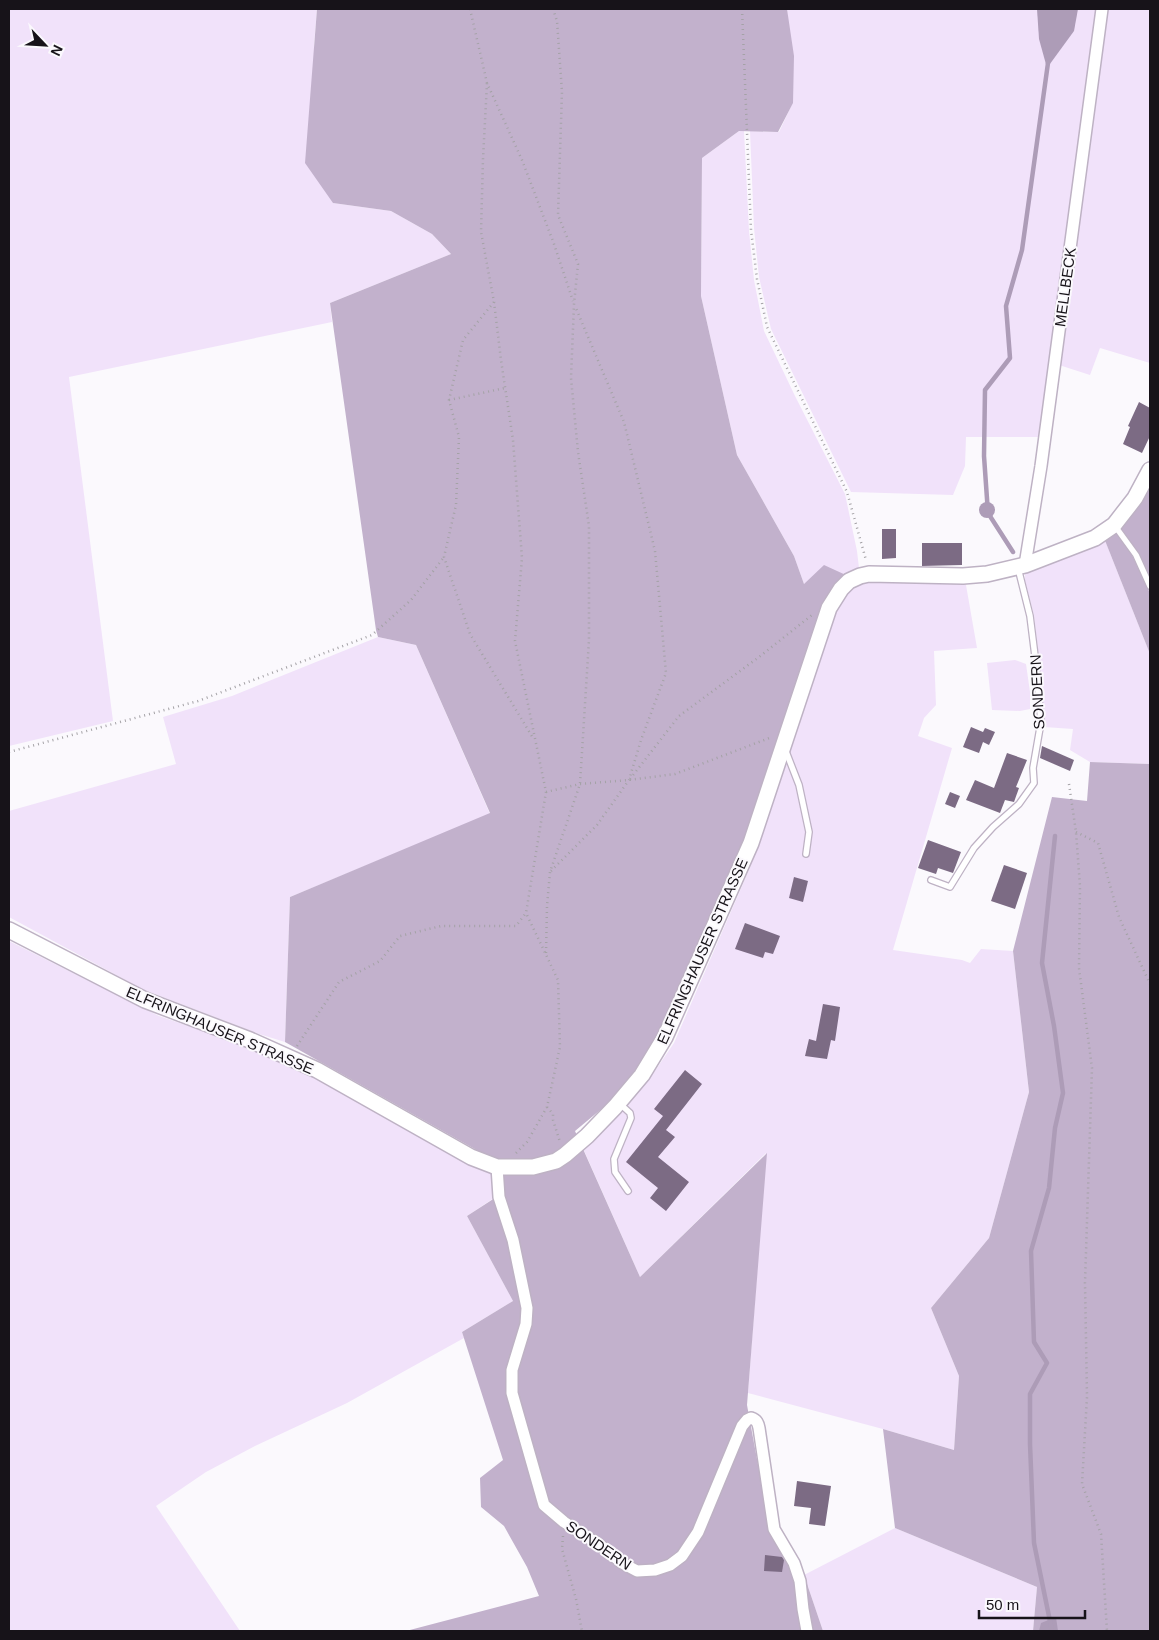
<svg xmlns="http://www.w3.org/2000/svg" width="1159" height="1640" viewBox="0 0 1159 1640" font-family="Arial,sans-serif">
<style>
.green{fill:#f1e2fa}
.forest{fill:#c2b1cc}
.water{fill:#ad9cb7}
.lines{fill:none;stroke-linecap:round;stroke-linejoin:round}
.stream{stroke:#ad9cb7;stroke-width:4.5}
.building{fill:#7c6b84}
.lane-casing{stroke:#beb2c4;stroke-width:8}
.street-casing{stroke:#beb2c4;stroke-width:14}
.secondary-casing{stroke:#beb2c4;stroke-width:18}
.path{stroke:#a4a2a6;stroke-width:2.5;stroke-dasharray:1 4;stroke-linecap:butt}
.lane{stroke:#fff;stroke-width:5.5}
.street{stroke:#fff;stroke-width:11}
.secondary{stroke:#fff;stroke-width:15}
.labels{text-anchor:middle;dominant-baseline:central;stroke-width:4;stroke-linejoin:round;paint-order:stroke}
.street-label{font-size:15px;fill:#171319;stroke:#fbf9fd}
</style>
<rect width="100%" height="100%" fill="#fbf9fd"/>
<!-- green -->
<g class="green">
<polygon points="9,9 317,9 314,45 333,203 391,211 432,234 451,254 330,303 332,322 69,377 113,721 9,746"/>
<polygon points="787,9 1098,9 1041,437 966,437 965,466 953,495 851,492 771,329 759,277 754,228 750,131 779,132 793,102"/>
<polygon points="1105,9 1150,9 1150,363 1100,348 1090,375 1059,365"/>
<polygon points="739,131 744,131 749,231 754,280 764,331 795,396 845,494 857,551 859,568 848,576 804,584 794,556 737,455 701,296 702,158"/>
<polygon points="1104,538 1150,654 1150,764 1090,762 1070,750 1073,729 1044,727 1040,666 1034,615 1025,581 1025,570"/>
<path d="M 875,579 L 916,580 L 966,585 L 977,648 L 934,651 L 936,705 L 924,718 L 918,736 L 952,748 L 893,950 L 962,960 L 970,963 L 981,949 L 1013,951 L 1029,1092 L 989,1238 L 931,1308 L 959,1376 L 954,1450 L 883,1429 L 748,1393 L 766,1153 L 640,1277 L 582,1146 L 620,1114 L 648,1081 L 674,1043 L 749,870 L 834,614 C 848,588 846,586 875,579 Z"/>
<polygon points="378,637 416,645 490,814 290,897 285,1042 259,1034 142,989 9,917 9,811 176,764 163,717 232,696"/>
<polygon points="1015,660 1026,664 1030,692 1030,709 1020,711 992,710 987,663"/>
<polygon points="9,941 159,1016 253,1048 283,1061 429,1141 495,1169 497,1196 467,1216 513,1301 462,1332 464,1338 347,1403 255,1446 206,1472 156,1506 240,1631 9,1631"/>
<polygon points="895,1528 1037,1587 1033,1631 823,1631 804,1575"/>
</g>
<!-- forest -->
<g class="forest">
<polygon points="317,9 787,9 794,56 793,103 778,132 739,131 702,158 701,296 737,455 794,556 804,584 824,565 848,576 745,842 660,1036 636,1070 605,1106 575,1131 640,1277 767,1153 747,1405 770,1530 787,1560 804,1575 823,1631 406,1631 539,1596 527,1567 504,1526 481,1507 480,1478 503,1460 462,1332 513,1301 467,1216 501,1194 496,1161 285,1042 290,897 490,813 416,645 378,637 376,630 330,303 451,254 432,234 391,211 333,203 305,163"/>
<polygon points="1150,479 1150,581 1138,554 1120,527"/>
<polygon points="1117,532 1132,555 1150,593 1150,654 1104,538"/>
<polygon points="1090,762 1150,764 1150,1631 1033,1631 1037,1587 895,1528 883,1429 954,1450 959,1376 931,1308 989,1238 1029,1092 1013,951 1052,797 1087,801"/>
</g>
<!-- water -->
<g class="water">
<polygon points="1037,9 1078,9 1074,31 1047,68 1039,39"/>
<circle cx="987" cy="510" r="8"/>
<polygon points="1056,1617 1058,1631 1039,1631 1041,1623"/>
</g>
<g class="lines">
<!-- stream -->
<g class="stream">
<polyline points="1013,552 988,513 984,456 985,390 1010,358 1006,306 1022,250 1048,63"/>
<polyline points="1052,1631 1034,1543 1030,1444 1030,1394 1047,1363 1034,1342 1031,1251 1049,1188 1055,1128 1063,1093 1054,1026 1042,963 1055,836"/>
</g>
</g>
<!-- building -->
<g class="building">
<polygon points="1139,402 1150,408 1150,436 1142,453 1123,444 1130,427 1128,426"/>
<polygon points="882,529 896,529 896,558 882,559"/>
<polygon points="922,543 962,543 962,565 922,566"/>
<polygon points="971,727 983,732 985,728 995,732 989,745 983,742 979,753 963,747"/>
<polygon points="1042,746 1074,760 1070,771 1040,758"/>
<polygon points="1007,753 1027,760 1016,787 1019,788 1014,802 1005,800 1000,813 966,800 975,780 994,788"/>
<polygon points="950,792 960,796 955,808 945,804"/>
<polygon points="928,840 961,852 953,873 938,868 936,874 918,868"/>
<polygon points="1004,865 1027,873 1015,909 991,901"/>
<polygon points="794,877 808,881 803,902 789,898"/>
<polygon points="745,923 780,936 773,954 765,952 763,958 735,949"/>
<polygon points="823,1004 840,1007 835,1041 831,1040 827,1059 805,1056 809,1039 816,1041"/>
<polygon points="685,1070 702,1084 666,1130 675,1137 658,1157 689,1182 666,1211 650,1198 658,1188 626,1162 663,1116 654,1109"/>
<polygon points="797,1481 831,1486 825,1526 809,1524 811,1508 794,1506"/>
<polygon points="765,1555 782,1557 784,1560 782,1572 764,1571"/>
</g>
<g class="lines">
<!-- lane casing -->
<g class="lane-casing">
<g id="lane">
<polyline points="1115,526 1136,555 1150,586"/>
<polyline points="785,749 799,785 809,832 806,854"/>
<polyline points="931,880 950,887 974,848 993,827 1019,804 1034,783 1033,768 1041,722 1036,664 1030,616 1018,568"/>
<polyline points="619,1103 630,1113 631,1118 614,1159 615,1172 628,1191"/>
</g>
</g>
<!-- street casing -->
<g class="street-casing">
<g id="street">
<polyline points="1025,565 1041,466 1102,9"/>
<path d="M 497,1167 L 499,1197 L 513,1240 L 527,1308 L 526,1324 L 512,1370 L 512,1393 L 544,1505 L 564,1522 L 604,1548 L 622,1563 L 637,1571 L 655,1570 L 670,1565 L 682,1556 L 698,1532 L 742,1426 L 747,1420 L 751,1418 C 757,1420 758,1423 759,1428 L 774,1529 L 794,1563 L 800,1581 L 803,1609 L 807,1631"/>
</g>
</g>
<!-- secondary casing -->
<g class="secondary-casing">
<polyline id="secondary" points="9,930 145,1000 250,1040 317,1070 471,1157 497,1167 533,1167 556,1161 565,1155 587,1136 615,1107 642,1075 665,1037 751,843 829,608 841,589 849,581 860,576 869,574 963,576 987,574 1025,565 1095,538 1114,525 1135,498 1150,470"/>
</g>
<!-- path -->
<g class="path">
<polyline points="470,9 487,83 522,160 554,244 573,301"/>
<polyline points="742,9 751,230 757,279 767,327 847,492 866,560"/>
<polyline points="494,302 463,340 449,400 459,437 456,505 444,557 470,634 533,738"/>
<polyline points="449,400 505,388"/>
<polyline points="9,752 198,701 372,635 411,600 444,557"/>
<polyline points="630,779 679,716 759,657 812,615"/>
<polyline points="1069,784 1076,832 1080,886 1079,968 1092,1068 1085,1283 1087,1397 1082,1484 1101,1534 1107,1631"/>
<polyline points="546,792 580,784 629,780 675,774 772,737"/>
<polyline points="1076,832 1098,843 1119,917 1150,984"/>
<polyline points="551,871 597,825 629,780 641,740 666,673 655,551 624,422 575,306"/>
<polyline points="546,953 547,906 550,872 580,784 589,640 589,526 578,452 571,378 574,304 578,264 558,215 562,92 557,21 553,9"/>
<polyline points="297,1046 339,982 380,961 400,936 441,926 516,926 526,913 546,792 515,641 522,558 513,440 501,360 494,302 481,232 483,159 487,83"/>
<polyline points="547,1107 553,1114 553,1120 560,1142"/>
<polyline points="516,1153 527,1142 547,1107 560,1047 558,980 526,913"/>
<polyline points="563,1536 562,1549 576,1599 582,1631"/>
</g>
<!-- lane -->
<use href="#lane" class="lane"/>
<!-- street -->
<use href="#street" class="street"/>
<!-- secondary -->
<use href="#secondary" class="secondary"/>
</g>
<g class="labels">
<!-- street labels -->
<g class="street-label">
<text transform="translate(1065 287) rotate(-82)">MELLBECK</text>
<text transform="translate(1037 692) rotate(-93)">SONDERN</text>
<text transform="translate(702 951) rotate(-66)">ELFRINGHAUSER STRASSE</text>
<text transform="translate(220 1030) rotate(23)">ELFRINGHAUSER STRASSE</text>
<text transform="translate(599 1545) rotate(34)">SONDERN</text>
</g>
</g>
<!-- border -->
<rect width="1159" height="1640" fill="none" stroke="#171319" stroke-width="20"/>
<!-- north arrow -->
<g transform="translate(45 45) rotate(115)" stroke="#fbf9fd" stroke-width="4" paint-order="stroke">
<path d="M0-4L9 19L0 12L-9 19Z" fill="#171319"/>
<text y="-8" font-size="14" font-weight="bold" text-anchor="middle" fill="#171319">N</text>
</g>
<!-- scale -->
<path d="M979 1610v8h106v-8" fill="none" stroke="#171319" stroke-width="2.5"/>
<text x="986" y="1610" font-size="15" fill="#171319" stroke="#fbf9fd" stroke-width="4" paint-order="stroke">50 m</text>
</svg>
